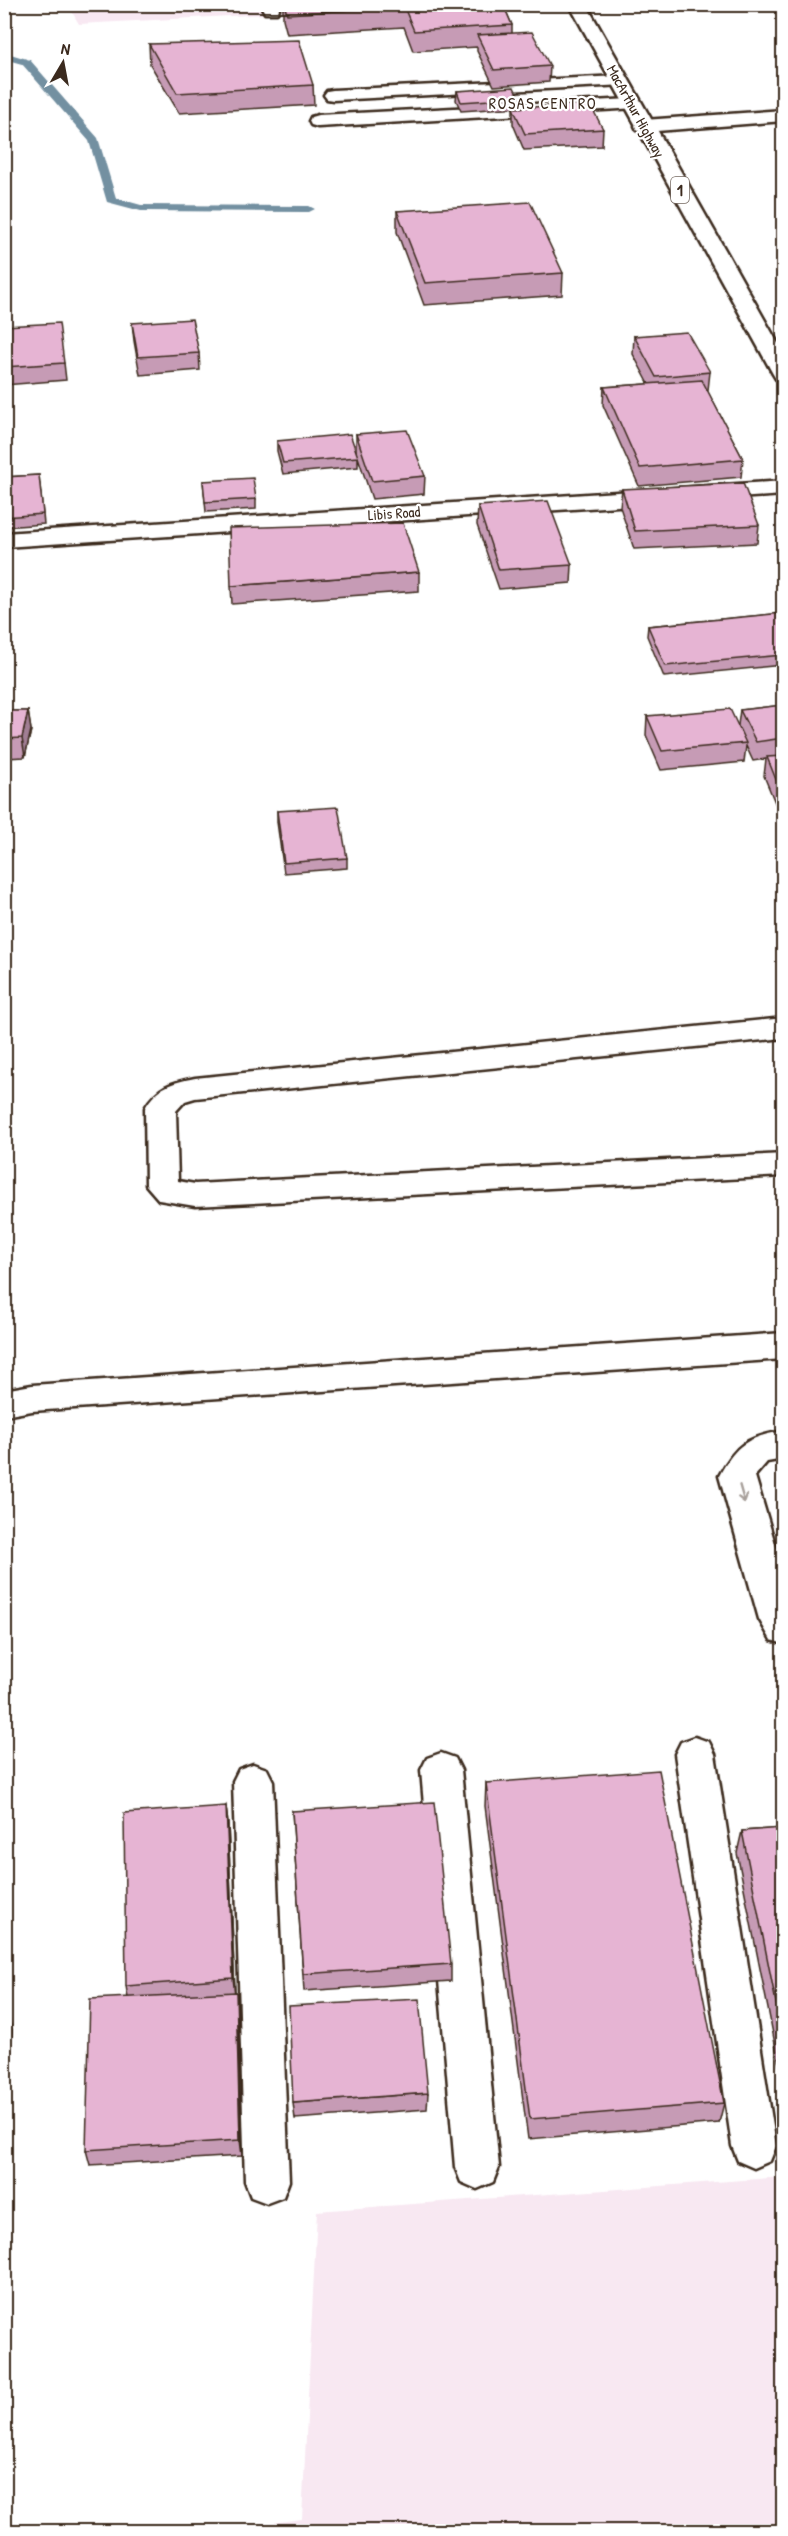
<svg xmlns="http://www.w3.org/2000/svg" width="788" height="2536" viewBox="0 0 788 2536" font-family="'Patrick Hand',sans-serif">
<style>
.built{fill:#f8e8f2}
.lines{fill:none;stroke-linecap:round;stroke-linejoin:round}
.stream{fill:#7390a1;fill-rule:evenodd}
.service-casing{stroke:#3b2a1e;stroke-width:5}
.minor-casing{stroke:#3b2a1e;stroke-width:5}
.trunk-casing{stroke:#3b2a1e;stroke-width:5}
.service{fill:#fff;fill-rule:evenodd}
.minor{fill:#fff;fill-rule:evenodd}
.trunk{fill:#fff;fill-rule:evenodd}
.wall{fill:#c69bb5;stroke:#3b2a1e;stroke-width:1.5}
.shaded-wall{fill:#a17e94;stroke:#3b2a1e;stroke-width:1.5}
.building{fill:#e6b4d3;stroke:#3b2a1e;stroke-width:1.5}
.oneway{stroke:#a79f9a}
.labels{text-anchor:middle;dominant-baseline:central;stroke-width:4.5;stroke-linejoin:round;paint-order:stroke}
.far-street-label{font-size:15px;fill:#3b2a1e;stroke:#fff}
.far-neighbourhood-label{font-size:16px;letter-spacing:1.5px;fill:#3b2a1e;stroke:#fff}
.shield{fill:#fff;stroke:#766a62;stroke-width:1.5}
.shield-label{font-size:16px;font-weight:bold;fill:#3b2a1e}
</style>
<rect width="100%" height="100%" fill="#fff"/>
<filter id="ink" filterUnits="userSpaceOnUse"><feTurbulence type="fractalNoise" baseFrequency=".0167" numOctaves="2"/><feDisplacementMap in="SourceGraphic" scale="12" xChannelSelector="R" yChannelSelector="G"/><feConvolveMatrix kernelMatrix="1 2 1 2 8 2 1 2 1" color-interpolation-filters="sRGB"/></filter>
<g filter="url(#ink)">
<!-- built -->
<g class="built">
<polygon points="68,5 440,5 79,24"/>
<polygon points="783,2177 783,2531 208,2531 302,2519 317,2211"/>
</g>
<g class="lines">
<!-- stream -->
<polygon class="stream" points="4,52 30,60 98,138 116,198 141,205 309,206 315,209 309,212 141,211 107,202 89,141 22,64 4,59"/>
<!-- service casing -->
<g class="service-casing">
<g id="service">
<polygon points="260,4 277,4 279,9 277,13 265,13"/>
<polygon points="619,76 625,77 628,81 625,85 333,100 327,99 324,95 327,91 333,90"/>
<polygon points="631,99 637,100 640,104 637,108 318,127 311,125 309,121 311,117 318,115"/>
<polygon points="784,1333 784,1359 32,1411 4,1416 4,1390 32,1385"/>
<path d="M 784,1431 L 784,1459 L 767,1462 L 755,1476 L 784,1574 L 784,1644 L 771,1640 L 759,1619 L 719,1476 C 736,1444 747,1437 784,1431 Z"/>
<polygon points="695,1737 709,1742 715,1754 776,2146 770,2161 754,2168 738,2161 732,2146 675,1754 681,1742"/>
<polygon points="441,1753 455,1758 461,1770 499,2167 493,2182 477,2189 461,2182 455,2167 421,1770 427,1758"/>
<polygon points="253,1764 267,1769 273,1781 289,2181 283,2197 267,2203 251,2197 245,2181 233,1781 239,1769"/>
</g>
</g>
<!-- minor casing -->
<g class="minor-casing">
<g id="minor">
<polygon points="784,110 784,121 644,132 637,130 635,126 637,122 644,120"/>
<polygon points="784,481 784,495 4,547 4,533"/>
<path d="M 784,1018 L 784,1038 L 195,1098 L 185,1101 L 176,1111 L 178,1181 L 195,1184 L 784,1154 L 784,1176 L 195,1206 L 159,1200 L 146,1185 L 145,1108 C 158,1086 171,1083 195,1078 Z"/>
</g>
</g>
<!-- trunk casing -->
<g class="trunk-casing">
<polygon id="trunk" points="569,4 586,4 784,354 784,380 776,379 773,374"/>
</g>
<!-- service -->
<use href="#service" class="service"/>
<!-- minor -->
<use href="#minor" class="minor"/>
<!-- trunk -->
<use href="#trunk" class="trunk"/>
</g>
<!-- wall -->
<g class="wall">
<polygon points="283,4 503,4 512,25 512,33 550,66 549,82 494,86 477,51 477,47 413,51 404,27 287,34 283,19"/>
<polygon points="149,44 313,85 314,105 179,113 150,64"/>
<polygon points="457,91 519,98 519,107 461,111 456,100"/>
<polygon points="513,108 603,129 602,146 524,150 513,124"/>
<polygon points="397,211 563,273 562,295 424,305 397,232"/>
<polygon points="132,323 199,353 200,370 140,375 134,341"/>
<polygon points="4,326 64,363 66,380 4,385"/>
<polygon points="634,336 710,372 708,390 707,390 743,459 741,477 639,486 603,405 604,387 649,384 633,354"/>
<polygon points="356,434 425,476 424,494 372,499 358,457 358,467 283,474 277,451 277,441 356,452"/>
<polygon points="39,475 44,524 4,527 4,477"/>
<polygon points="203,481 256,499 256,509 206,512"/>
<polygon points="622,489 759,525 757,543 634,549 620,507"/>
<polygon points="478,506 572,565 571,583 499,589 477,525"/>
<polygon points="419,572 419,591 232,604 231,586"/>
<polygon points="783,613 783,665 664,677 647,636 648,626"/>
<polygon points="783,705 783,822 764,776 766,759 753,761 746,746 744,762 661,770 646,735 647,716 738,725 740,710"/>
<polygon points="4,708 5,711 28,711 31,730 25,757 5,758 7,777 5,822"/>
<polygon points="277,811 347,858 347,868 284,873 277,822"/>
<polygon points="486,1783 724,2103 719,2123 528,2139 485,1806"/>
<polygon points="226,1806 228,1824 235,1992 236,1992 238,2009 242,2156 90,2165 86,2150 128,1998 126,1986"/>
<polygon points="292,1811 451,1964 451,1981 304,1991"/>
<polygon points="783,1828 783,2068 780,2069 737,1853 742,1831"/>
<polygon points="428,2093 427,2109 295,2119 293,2103"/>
</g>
<!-- shaded-wall -->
<g class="shaded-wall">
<polygon points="28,711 31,730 25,757 22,738"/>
<polygon points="5,757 7,777 5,822 4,820"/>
<polygon points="226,1806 228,1824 235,1995 233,1978"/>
<polygon points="236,1992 238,2009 242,2156 240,2140"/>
<polygon points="8,2014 12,2030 4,2161 4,2068"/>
</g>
<!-- building -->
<g class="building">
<polygon points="284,4 503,4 512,25 414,31 404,7 287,14"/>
<polygon points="532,32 550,66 494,70 477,35"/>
<polygon points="299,40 313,85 177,93 149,44"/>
<polygon points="514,87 519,98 461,102 457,91"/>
<polygon points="590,104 603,129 525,134 513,108"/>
<polygon points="530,202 563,273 425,283 397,211"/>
<polygon points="192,319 199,353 138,357 132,323"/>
<polygon points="59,323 64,363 4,367 4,326"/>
<polygon points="687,332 710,372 656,377 634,336"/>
<polygon points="702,380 743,459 640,468 604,387"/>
<polygon points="407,430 425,476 372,481 356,434"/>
<polygon points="350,434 358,457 283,463 277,441"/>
<polygon points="39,475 43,514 4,517 4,477"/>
<polygon points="253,478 256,499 205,502 203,481"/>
<polygon points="743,483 759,525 635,531 622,489"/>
<polygon points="548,501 572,565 499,570 478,506"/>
<polygon points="403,523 419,572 231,586 229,528"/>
<polygon points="783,613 783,655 665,666 648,626"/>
<polygon points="783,705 783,738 756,742 740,710"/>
<polygon points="730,709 746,743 662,751 647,716"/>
<polygon points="4,711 28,711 22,738 4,739"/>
<polygon points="783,756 783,797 767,757"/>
<polygon points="338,807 347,858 284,863 277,811"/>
<polygon points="659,1770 724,2103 530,2119 486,1783"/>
<polygon points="434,1802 451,1964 303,1974 292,1811"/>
<polygon points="226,1806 233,1978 126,1986 124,1813"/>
<polygon points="783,1828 783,2038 742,1831"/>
<polygon points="236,1992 240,2140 86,2150 90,1999"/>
<polygon points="419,1999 428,2093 293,2103 289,2006"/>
<polygon points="4,2014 8,2014 4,2068"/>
</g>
<!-- one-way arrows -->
<defs><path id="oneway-shaft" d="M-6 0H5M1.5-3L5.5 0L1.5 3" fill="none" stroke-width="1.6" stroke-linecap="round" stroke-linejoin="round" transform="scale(1.5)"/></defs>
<use class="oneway" href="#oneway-shaft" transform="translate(742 1494) rotate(74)"/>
</g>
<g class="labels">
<!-- far-street labels -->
<g class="far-street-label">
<text transform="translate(636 111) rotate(61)">MacArthur Highway</text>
<text transform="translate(394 513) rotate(-4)">Libis Road</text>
</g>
<!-- far-neighbourhood labels -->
<g class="far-neighbourhood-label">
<text x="543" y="103">ROSAS CENTRO</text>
</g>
<!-- shield labels -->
<rect class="shield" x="671" y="177" width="18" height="26" rx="4.5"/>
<g class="shield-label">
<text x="680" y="190">1</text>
</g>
</g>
<!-- margin -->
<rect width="788" height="2536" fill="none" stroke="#fff" stroke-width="24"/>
<rect x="12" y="12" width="764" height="2512" fill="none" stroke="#3b2a1e" stroke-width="2" filter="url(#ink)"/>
<!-- north arrow -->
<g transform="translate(63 63) rotate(10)" stroke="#ffffff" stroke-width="4.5" paint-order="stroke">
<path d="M0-4.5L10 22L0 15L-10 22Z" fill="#3b2a1e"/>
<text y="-9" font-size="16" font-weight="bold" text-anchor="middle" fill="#3b2a1e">N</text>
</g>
</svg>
